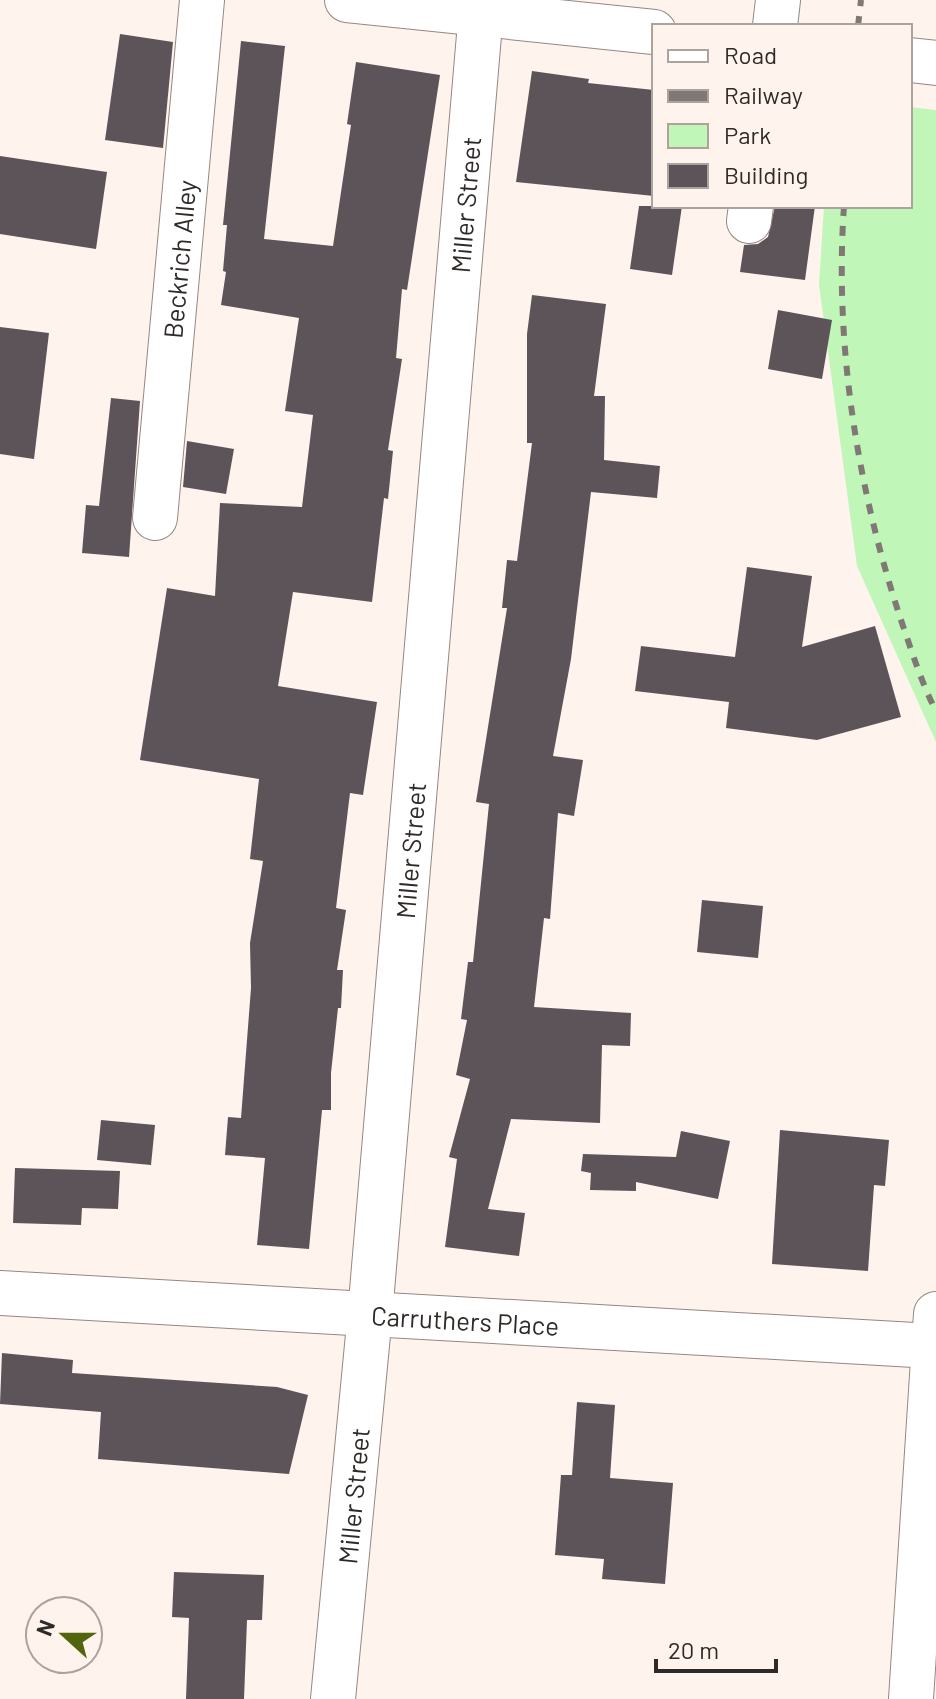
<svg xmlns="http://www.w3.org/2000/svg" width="936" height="1699" viewBox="0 0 936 1699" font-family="Barlow,sans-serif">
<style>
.green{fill:#c1f6b9}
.building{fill:#5d545a}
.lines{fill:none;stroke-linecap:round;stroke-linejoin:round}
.minor-casing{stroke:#938883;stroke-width:46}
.minor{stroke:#fff;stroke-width:44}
.rail{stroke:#7f7875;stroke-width:6;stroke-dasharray:10 10;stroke-linecap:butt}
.labels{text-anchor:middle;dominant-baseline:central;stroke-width:8;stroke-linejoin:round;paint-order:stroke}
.street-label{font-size:26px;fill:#2e2a28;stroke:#fff3ed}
</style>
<rect width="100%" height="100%" fill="#fff3ed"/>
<!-- green -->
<polygon class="green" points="910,107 936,110 936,742 857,566 819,285 824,206 910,206"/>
<!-- building -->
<g class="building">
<polygon points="120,34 173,42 163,148 105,140"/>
<polygon points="241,41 285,46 264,239 333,246 351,125 347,124 356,62 440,75 407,290 402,289 396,358 402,359 388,450 393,451 388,499 384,498 372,602 293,592 278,686 377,702 363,795 350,793 336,908 346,910 337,970 343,970 341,1008 338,1008 331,1073 331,1110 322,1110 309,1249 257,1245 265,1158 225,1155 228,1117 241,1118 251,988 250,943 263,861 250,859 259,779 140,760 167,588 215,596 220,503 302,507 313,415 285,411 299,318 221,305 226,272 223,271 227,225 223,225"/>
<polygon points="532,71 589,79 588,83 654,90 654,196 516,182"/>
<polygon points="0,156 107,172 96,249 0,234"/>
<polygon points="639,206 682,206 672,275 630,269"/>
<polygon points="775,206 815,206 805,280 740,272 744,245 758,244 768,237"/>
<polygon points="532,295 606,304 594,396 605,396 604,460 660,466 657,498 591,492 571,659 553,756 583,760 574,816 558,813 550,919 544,918 534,1007 631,1013 630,1046 602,1045 600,1123 511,1119 488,1209 525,1213 519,1256 445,1247 457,1159 449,1157 470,1079 456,1075 467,1020 461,1019 468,962 473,962 489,804 476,802 507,608 502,608 507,560 517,561 532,443 527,443 527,334"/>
<polygon points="778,310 832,320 822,379 768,369"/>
<polygon points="0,327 49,333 34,459 0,454"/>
<polygon points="111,398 140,401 129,557 82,553 86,505 99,506"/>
<polygon points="187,441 234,449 226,494 183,487"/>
<polygon points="747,567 812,576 802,647 875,626 901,717 817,740 726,728 729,702 635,691 641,646 735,657"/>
<polygon points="702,900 763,906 758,958 697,952"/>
<polygon points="101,1120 155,1125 151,1165 97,1160"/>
<polygon points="780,1130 889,1140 885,1186 874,1185 868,1271 772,1264"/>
<polygon points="681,1131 730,1141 718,1199 636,1182 636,1191 590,1190 591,1173 581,1171 583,1154 676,1157"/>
<polygon points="15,1168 120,1171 118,1209 82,1208 81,1225 13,1223"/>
<polygon points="2,1353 73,1360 72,1373 277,1387 308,1395 289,1474 98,1459 101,1412 0,1404"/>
<polygon points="577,1402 615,1405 610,1478 673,1483 665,1584 602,1579 604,1559 555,1555 561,1475 572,1475"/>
<polygon points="174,1572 264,1575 262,1620 247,1620 244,1699 186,1699 189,1618 172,1617"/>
</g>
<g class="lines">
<!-- minor casing -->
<g class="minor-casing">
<g id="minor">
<polyline points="347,0 654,32"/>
<polyline points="775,26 778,0"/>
<polyline points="910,60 936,63"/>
<polyline points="749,221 751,206"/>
<path id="s1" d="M 155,518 L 202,0"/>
<path id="s2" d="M 0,1293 L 932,1346"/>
<path id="s3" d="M 333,1699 L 370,1314 L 482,0"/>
<polyline points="911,1699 936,1314"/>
</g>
</g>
<!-- minor -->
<use href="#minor" class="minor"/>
<!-- rail -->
<g class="rail">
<polyline points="858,26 861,0"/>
<path d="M 844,206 C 834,346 858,493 903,626 C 913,655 922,684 936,711"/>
</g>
</g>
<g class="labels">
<!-- street labels -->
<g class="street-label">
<text stroke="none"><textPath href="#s3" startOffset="1500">Miller Street</textPath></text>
<text stroke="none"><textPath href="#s1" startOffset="260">Beckrich Alley</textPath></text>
<text stroke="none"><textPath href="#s3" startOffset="852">Miller Street</textPath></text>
<text stroke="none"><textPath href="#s2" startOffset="466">Carruthers Place</textPath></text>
<text stroke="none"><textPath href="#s3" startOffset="204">Miller Street</textPath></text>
</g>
</g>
<!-- legend -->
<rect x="652" y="24" width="260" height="184" fill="#fff3ed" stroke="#aba39e" stroke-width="2"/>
<rect x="668" y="50" width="40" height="12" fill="#ffffff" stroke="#aba39e" stroke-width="2"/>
<text x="724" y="64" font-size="24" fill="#2e2a28">Road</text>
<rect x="668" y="90" width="40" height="12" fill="#7f7875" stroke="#aba39e" stroke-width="2"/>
<text x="724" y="104" font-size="24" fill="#2e2a28">Railway</text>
<rect x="668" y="124" width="40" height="24" fill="#c1f6b9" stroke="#aba39e" stroke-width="2"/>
<text x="724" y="144" font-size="24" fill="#2e2a28">Park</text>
<rect x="668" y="164" width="40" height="24" fill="#5d545a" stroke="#aba39e" stroke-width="2"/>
<text x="724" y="184" font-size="24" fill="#2e2a28">Building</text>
<!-- north arrow -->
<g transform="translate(64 1635) rotate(291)"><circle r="38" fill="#fff3ed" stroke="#aba39e" stroke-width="2"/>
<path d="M0-6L14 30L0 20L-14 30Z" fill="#51640e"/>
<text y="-12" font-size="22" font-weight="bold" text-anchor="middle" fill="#2e2a28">N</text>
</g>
<!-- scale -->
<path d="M656 1659v12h120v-12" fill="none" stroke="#2e2a28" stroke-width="4"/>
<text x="668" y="1659" font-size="24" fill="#2e2a28" stroke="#fff3ed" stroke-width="6" paint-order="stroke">20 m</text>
</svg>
